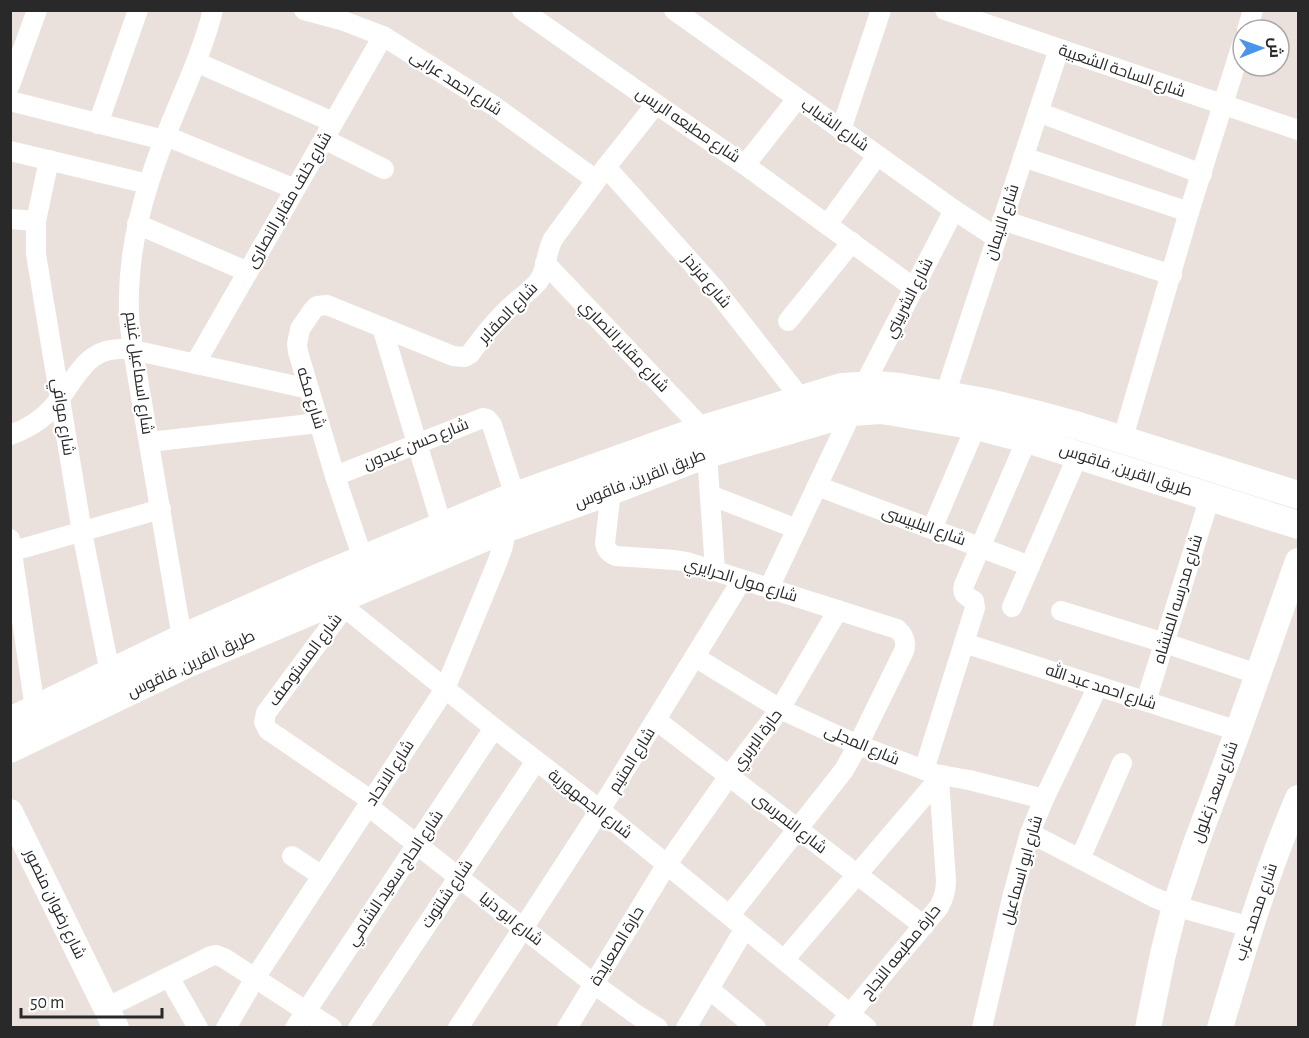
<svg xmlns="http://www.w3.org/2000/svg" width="1309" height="1038" viewBox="0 0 1309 1038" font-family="'Alegreya Sans',Cairo,sans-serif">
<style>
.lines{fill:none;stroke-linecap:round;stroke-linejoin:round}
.minor{stroke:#fff;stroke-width:20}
.tertiary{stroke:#fff;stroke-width:26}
.secondary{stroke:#fff;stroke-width:28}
.labels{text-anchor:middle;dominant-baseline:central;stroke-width:4.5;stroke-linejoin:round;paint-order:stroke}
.street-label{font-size:16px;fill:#292929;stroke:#fff}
</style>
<rect width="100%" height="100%" fill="#eae0dc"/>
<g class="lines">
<!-- minor -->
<g class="minor">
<polyline points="304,10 341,20 383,36 494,106 596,180"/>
<polyline points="522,10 656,104 745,165 914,288"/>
<polyline points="674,10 954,210 997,238"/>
<polyline points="945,10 1298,130"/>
<polyline points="1247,30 1253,10"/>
<polyline points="196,62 333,122"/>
<polyline points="10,85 37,10"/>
<polyline points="10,101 164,140"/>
<polyline points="1038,112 1202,174"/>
<polyline points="98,124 138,10"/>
<polyline points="841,130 881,10"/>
<polyline points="166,136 295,189"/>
<polyline points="324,139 384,169"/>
<polyline points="10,151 148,184"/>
<polyline points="1023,157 1189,212"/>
<polyline points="49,160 36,221 36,254 82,532 110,673"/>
<polyline points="745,165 797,99"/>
<polyline points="606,167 715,289 802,400"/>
<polyline points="10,219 36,221"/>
<polyline points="1002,220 1172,275"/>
<polyline points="137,224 248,272"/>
<polyline points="827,225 877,156"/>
<polyline points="545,263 703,429"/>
<polyline points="788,321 852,242"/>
<polyline points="382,327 442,526"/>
<polyline points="195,364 383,36"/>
<polyline points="864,385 954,210"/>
<polyline points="945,395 1059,49"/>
<path d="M 10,435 C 27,429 42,420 53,407 C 78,378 86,342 133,350 L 309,389"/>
<polyline points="1122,441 1189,212 1243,41"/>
<polyline points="149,442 319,423"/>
<polyline points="707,454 715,570"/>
<polyline points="335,476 483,418 487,419 492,425 515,496"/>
<polyline points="817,486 1030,566"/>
<path d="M 611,491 L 605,543 C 606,550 609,553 616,556 L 675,560 L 687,562 L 897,629 C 904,635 907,641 904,651 L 858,745 L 844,770 L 730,915"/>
<polyline points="710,495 797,529"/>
<polyline points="932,529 976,426"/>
<polyline points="10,539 35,709"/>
<polyline points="10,552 161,509"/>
<path d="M 363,559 L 335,476 L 298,352 L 297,344 L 300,329 L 313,310 L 317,306 L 327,305 L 453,356 L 465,357 L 470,354 C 481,339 492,324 506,311 C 516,300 532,291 540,279 C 547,267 546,252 553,239 L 606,167 L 656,104"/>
<polyline points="769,588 852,412"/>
<polyline points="328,594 494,728 600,810 867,1028"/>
<polyline points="1012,607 1078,455"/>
<polyline points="344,608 266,713 264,722 268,730 372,801"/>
<polyline points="1061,611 1165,643 1257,674"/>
<path d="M 182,638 L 133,350 C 132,338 129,325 129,313 C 127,250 143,193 166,135 C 182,94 202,54 213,10"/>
<polyline points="964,643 1238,731"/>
<polyline points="695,657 780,709 858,745 935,774 969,780 1044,799"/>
<polyline points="1146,701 1210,497"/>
<polyline points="656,720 924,926"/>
<path d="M 924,770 L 975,608 L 974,601 C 967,596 961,595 964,585 L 1027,439"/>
<polyline points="368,806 594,984 637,1015 658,1028"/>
<polyline points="1030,833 1153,897 1175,906 1250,927"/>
<polyline points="292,856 322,876"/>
<polyline points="1080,859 1122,763"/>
<polyline points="784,960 942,775"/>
<polyline points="169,977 198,1028"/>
<polyline points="709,989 756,1028"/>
<polyline points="106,1008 211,956 216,955 224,958 332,1028"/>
<polyline points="226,1028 255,978 445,689 497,563 503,546 508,519"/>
<polyline points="295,1028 494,728"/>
<polyline points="358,1028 536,761"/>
<polyline points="458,1028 600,810 742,580"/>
<polyline points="567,1028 667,864 729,776 780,709 838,610"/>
<polyline points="686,1028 745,928"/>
<path d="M 838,1028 L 939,907 C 944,898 946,891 946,881 L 939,779"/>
<polyline points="982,1028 1013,894 1030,833 1044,799 1098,686"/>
</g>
<!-- tertiary -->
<g class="tertiary">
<polyline points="10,812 116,1028"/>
<polyline points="1148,1028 1163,954 1175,906 1195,846 1238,731 1298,561"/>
<path d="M 1220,1028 C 1243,950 1266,873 1298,798"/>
</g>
<!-- secondary -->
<g class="secondary">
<polyline points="10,721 182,638 313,580 510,498 703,429 842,387 876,385 900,387 990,403 1035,414 1079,426 1298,495"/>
<polyline points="10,749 191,662 507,528 611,491 707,454 852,412 880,410 894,412 976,426 1027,439 1298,525"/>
</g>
</g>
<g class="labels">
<!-- street labels -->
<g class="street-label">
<text transform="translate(1122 71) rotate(19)">شارع الساحة الشعبية</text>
<text transform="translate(456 83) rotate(33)">شارع احمد عرابى</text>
<text transform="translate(688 125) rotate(34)">شارع مطبعه الريس</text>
<text transform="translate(835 125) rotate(35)">شارع الشباب</text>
<text transform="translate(289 200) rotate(-60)">شارع خلف مقابر النصارى</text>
<text transform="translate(1002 222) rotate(-72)">شارع الايمان</text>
<text transform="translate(707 281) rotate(50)">شارع فرندز</text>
<text transform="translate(909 298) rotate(-63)">شارع الشربيني</text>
<text transform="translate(508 313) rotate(-46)">شارع المقابر</text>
<text transform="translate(624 346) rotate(46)">شارع مقابر النصاري</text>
<text transform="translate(139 373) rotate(82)">شارع اسماعيل غنيم</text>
<text transform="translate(311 398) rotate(73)">شارع مكه</text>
<text transform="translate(63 417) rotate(81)">شارع موافي</text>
<text transform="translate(416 444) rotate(-22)">شارع حسن عبدون</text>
<text transform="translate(1126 470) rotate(18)">طريق القرين, فاقوس</text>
<text transform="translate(640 479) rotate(-21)">طريق القرين, فاقوس</text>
<text transform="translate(924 526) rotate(20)">شارع البلبيسى</text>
<text transform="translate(741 580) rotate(17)">شارع مول الحرايري</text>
<text transform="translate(1178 599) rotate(-73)">شارع مدرسه المنشاه</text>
<text transform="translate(305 660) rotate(-53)">شارع المستوصف</text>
<text transform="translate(191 664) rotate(-25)">طريق القرين, فاقوس</text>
<text transform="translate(1101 687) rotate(18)">شارع احمد عبد الله</text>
<text transform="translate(757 740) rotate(-53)">حارة البربري</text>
<text transform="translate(862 745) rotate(23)">شارع المجلى</text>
<text transform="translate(632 760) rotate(-58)">شارع المتيم</text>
<text transform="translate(390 773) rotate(-57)">شارع الاتحاد</text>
<text transform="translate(1215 792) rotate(-70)">شارع سعد زغلول</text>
<text transform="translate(590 804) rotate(38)">شارع الجمهورية</text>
<text transform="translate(790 823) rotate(38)">شارع النمرسى</text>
<text transform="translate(1022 870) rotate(-74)">شارع ابو اسماعيل</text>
<text transform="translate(395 878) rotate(-56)">شارع الحاج سعيد الشامي</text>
<text transform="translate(447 894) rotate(-56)">شارع شلتوت</text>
<text transform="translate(55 904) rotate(64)">شارع رضوان منصور</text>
<text transform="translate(1256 912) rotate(-71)">شارع محمد عزب</text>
<text transform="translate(511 919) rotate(38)">شارع ابو دنيا</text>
<text transform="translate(617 946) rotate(-59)">حارة الصعايدة</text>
<text transform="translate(901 952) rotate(-51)">حارة مطبعه النجاح</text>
</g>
</g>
<!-- border -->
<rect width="1309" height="1038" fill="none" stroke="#292929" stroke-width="24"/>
<!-- north arrow -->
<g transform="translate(1261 48) rotate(89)"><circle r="28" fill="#ffffff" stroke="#a9a9a9" stroke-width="1.5"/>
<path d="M0-4.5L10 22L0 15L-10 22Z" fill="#4a95e9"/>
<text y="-9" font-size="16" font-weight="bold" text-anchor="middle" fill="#292929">ش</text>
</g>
<!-- scale -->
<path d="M21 1008v9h141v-9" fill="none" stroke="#292929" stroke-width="3"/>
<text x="30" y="1008" font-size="18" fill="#292929" stroke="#ffffff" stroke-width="4.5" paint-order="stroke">50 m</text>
</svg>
